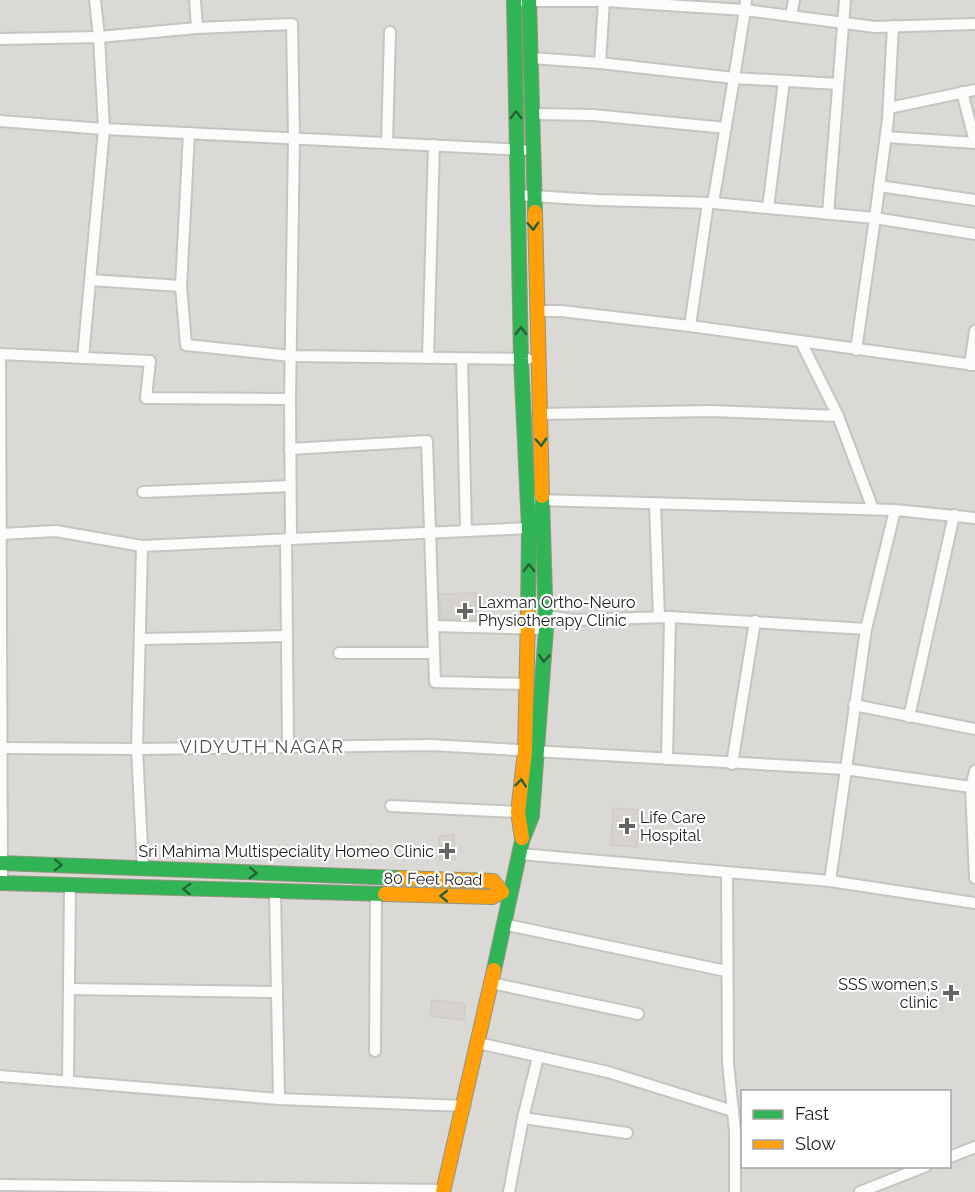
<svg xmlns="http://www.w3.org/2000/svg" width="975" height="1192" viewBox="0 0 975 1192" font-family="Raleway,sans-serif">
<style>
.residential{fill:#dbd9d6;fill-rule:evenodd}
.building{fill:#d6d3cf;stroke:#cfcbc5;stroke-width:1.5}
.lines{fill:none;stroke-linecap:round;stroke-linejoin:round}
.street-casing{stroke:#c4c4c1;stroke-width:14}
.fast-casing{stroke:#93957c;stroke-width:16}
.slow-casing{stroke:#93957c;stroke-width:16}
.street{stroke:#fcfcfb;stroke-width:10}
.fast{stroke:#30b455;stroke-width:14}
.slow{stroke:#ff9f0a;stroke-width:14}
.oneway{stroke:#266136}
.poi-dot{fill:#656563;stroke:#fff;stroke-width:2}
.labels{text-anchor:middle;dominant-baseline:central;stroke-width:4.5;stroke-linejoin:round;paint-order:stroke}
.poi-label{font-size:16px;fill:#1d1d1d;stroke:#fff;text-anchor:start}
.street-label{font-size:16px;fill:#1d1d1d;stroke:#fff}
.neighbourhood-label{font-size:18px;letter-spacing:1.5px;fill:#505050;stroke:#fff}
</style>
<rect width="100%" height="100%" fill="#eceae4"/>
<!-- residential -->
<path class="residential" d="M 0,0 L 975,0 L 975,1192 L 0,1192 ZM 742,1092 L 950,1092 L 950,1166 L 742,1166 Z"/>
<!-- building -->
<g class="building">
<polygon points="476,593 476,620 441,619 440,594"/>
<polygon points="613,808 640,810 637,847 611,845"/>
<polygon points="454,835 455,859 440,860 439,836"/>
<polygon points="432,1000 465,1004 464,1020 430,1016"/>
</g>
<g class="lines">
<!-- street casing -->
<g class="street-casing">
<g id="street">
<polyline points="95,0 99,37 197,28 292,24 294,138 290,399"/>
<polyline points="195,0 197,28"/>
<polyline points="523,1 604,1 745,10 746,0"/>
<polyline points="604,1 600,63 734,78 745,10 875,27 975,24"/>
<polyline points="791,16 794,0"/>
<polyline points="893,26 888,119 875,218 975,234"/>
<polyline points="0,39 99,37 104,129 523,150"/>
<polyline points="532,58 600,63"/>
<polyline points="962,92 975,142"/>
<polyline points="889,108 975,90"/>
<polyline points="533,114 593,115 726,128"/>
<polyline points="0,121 104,129 83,358"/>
<polyline points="189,133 181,286 186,345 291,356 528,359"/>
<polyline points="886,137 975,143"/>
<polyline points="387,143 390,32"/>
<polyline points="879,186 975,200"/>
<polyline points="517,195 597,200 713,203 734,78 838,84"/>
<polyline points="713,203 875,218 856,350"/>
<polyline points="768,208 784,81"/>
<polyline points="828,214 845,0"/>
<polyline points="90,280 181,286"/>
<polyline points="536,311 561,311 690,326 708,203"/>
<polyline points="690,326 975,365"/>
<polyline points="801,342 838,416"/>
<polyline points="0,354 2,883"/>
<polyline points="0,354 150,361 146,398 290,399 291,539"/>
<polyline points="428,358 434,145"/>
<polyline points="462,359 466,531"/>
<polyline points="970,365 975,331"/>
<polyline points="539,414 712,411 838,416 873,509"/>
<polyline points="290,449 427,441 435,682 527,684"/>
<polyline points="143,492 290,486"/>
<polyline points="538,500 895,510 975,518"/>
<polyline points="655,504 659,617"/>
<polyline points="0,534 56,531 142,546 137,749 431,745 845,769 971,787"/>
<polyline points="286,539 288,746"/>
<polyline points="142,546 529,528"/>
<polyline points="546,616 573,620 670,617 866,629"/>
<polyline points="433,626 546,629"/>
<polyline points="141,639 287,636"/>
<polyline points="339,653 434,653"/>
<polyline points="854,705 975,729"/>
<polyline points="909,717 954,515"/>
<polyline points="3,748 137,749 143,869"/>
<polyline points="667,759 670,617"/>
<polyline points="732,764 755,621"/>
<polyline points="975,771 971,787 975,878"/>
<polyline points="391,806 518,812"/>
<polyline points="520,854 830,881 975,903"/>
<polyline points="727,873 728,1063 735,1131 735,1192"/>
<polyline points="830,881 866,629 895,510"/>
<polyline points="275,891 279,1099"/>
<polyline points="503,924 726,971"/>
<polyline points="491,983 638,1014"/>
<polyline points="69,989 277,992"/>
<polyline points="478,1043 608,1072 733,1111"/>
<polyline points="375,1051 376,894"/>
<polyline points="0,1076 279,1099 465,1106"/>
<polyline points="68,1080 70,886"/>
<polyline points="523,1118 627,1133"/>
<polyline points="950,1157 975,1147"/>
<polyline points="0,1185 444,1190"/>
<polyline points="509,1192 523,1118 538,1057"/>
<polyline points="860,1192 926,1166"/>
</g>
</g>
<!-- fast casing -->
<g class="fast-casing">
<g id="fast">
<polyline points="514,0 521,359 529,528 528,614"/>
<polyline points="529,0 535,212"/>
<polyline points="0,863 400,878"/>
<polyline points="0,883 385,894"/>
<polyline points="494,970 522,841 532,816 546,629 542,496"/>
</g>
</g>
<!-- slow casing -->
<g class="slow-casing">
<g id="slow">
<polyline points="535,212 542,496"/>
<polyline points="522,838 518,812 525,752 528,614"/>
<polyline points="385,894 492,897 502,892 493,881 400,878"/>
<polyline points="443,1192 494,970"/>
</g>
</g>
<!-- street -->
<use href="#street" class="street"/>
<!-- fast -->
<use href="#fast" class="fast"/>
<!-- slow -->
<use href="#slow" class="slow"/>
</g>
<!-- one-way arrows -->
<defs><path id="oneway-chevron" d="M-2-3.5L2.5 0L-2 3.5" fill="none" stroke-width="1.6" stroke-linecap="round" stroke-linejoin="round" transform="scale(1.5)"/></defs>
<g class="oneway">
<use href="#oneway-chevron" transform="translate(516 115) rotate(-91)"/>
<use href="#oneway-chevron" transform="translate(533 226) rotate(88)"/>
<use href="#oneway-chevron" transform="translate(521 331) rotate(-91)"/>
<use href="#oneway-chevron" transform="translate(541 442) rotate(87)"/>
<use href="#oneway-chevron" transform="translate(529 568) rotate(-90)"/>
<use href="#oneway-chevron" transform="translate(544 658) rotate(94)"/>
<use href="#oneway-chevron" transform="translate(521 783) rotate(-84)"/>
<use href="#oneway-chevron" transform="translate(58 865) rotate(2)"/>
<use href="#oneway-chevron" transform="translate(253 873) rotate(2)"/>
<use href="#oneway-chevron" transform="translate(187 889) rotate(-178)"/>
<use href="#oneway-chevron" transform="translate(444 896) rotate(-179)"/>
</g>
<!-- markers -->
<g class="poi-dot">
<path d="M462 602h6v6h6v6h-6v6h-6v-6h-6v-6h6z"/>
<path d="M624 817h6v6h6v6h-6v6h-6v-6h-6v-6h6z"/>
<path d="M444 842h6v6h6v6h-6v6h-6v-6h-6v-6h6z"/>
<path d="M948 984h6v6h6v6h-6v6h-6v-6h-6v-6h6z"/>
</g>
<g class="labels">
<!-- poi labels -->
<g class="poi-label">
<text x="478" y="602">Laxman Ortho-Neuro<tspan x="478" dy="18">Physiotherapy Clinic</tspan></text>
<text x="640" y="817">Life Care<tspan x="640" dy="18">Hospital</tspan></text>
<text x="434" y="851" text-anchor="end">Sri Mahima Multispeciality Homeo Clinic</text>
<text x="938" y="984" text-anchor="end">SSS women,s<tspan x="938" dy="18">clinic</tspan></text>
</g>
<!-- street labels -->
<g class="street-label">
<text transform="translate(433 879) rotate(1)">80 Feet Road</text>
</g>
<!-- neighbourhood labels -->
<g class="neighbourhood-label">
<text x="262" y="746">VIDYUTH NAGAR</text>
</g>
</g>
<!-- legend -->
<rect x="741" y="1090" width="210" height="78" fill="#ffffff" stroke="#a5a5a5" stroke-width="1.5"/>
<rect x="753" y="1110" width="30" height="9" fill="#30b455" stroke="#a5a5a5" stroke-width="1.5"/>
<text x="795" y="1120" font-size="18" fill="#1d1d1d">Fast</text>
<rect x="753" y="1140" width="30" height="9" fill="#ff9f0a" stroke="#a5a5a5" stroke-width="1.5"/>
<text x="795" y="1150" font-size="18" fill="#1d1d1d">Slow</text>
</svg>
